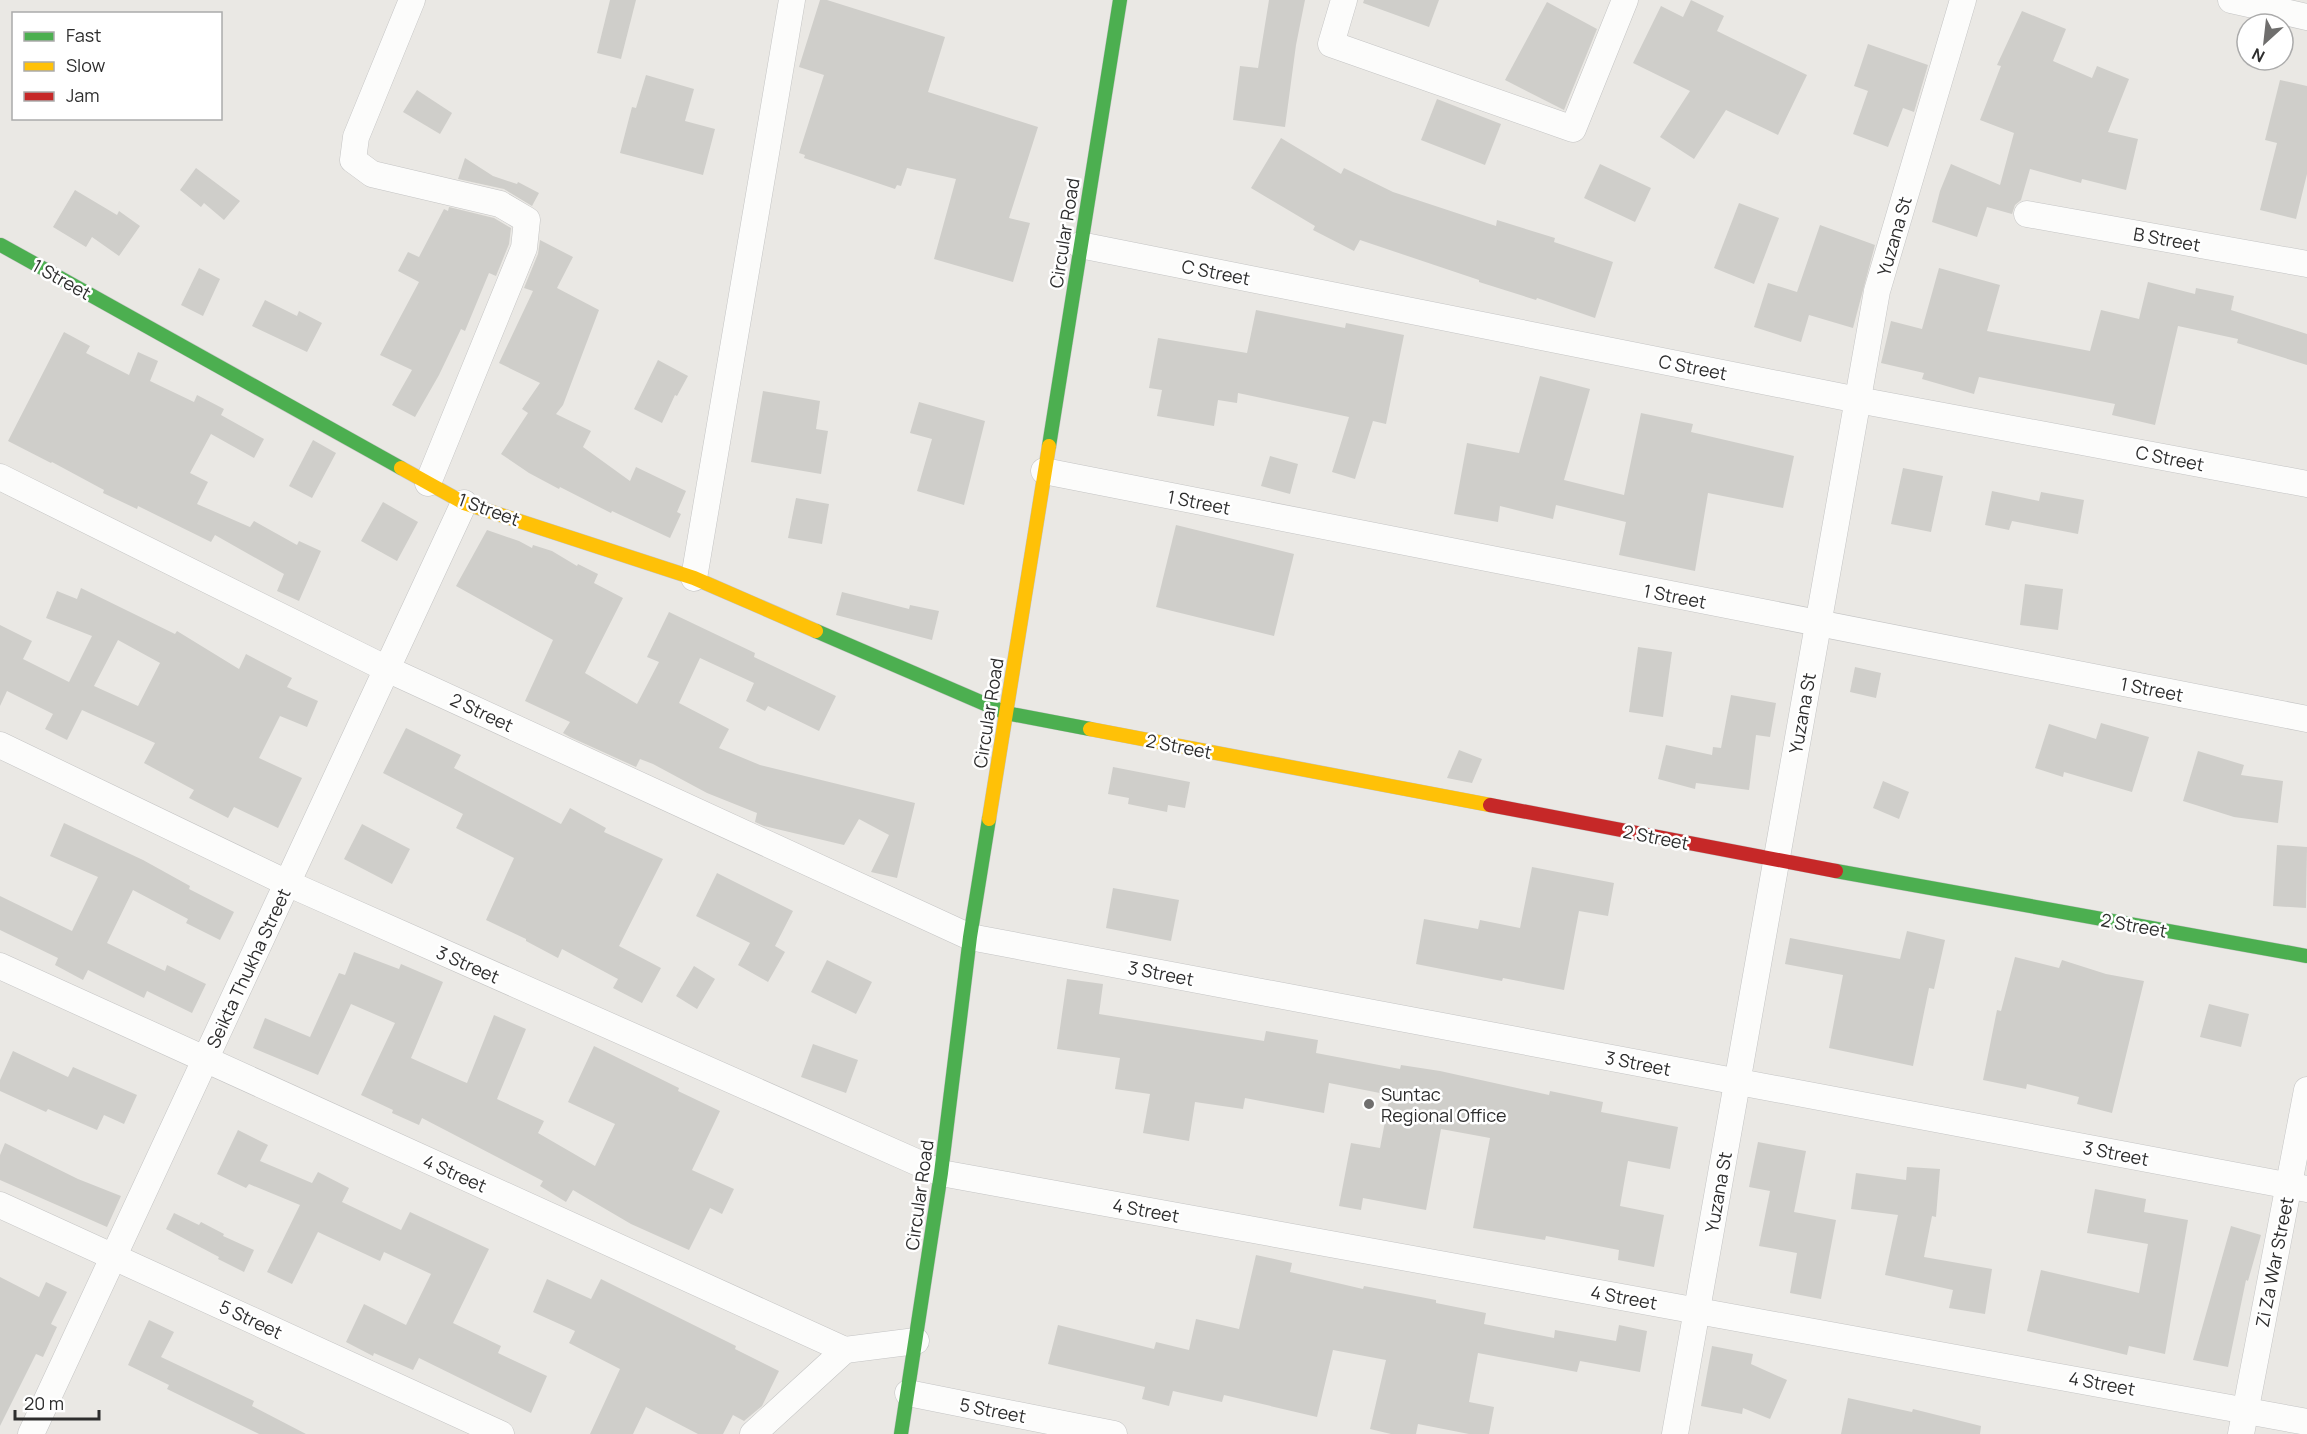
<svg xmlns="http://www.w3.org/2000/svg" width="2307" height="1434" viewBox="0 0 2307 1434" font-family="Manrope,sans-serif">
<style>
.building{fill:#cfceca;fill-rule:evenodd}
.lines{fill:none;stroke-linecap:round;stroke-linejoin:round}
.street-casing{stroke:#c4c4c4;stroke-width:27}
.fast-casing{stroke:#c4c4c4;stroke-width:15}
.slow-casing{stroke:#c4c4c4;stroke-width:15}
.jam-casing{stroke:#c4c4c4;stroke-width:15}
.street{stroke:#fcfcfb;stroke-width:26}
.fast{stroke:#4caf50;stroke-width:14}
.slow{stroke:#ffc107;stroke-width:14}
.jam{stroke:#c62828;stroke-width:14}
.poi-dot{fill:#6f6e6d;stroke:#fff;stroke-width:2}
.labels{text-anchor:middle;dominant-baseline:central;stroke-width:5;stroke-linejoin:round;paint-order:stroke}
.street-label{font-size:18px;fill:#2d2d2d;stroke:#fff}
.poi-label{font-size:18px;fill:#2d2d2d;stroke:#fff;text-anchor:start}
</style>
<rect width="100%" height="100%" fill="#eae8e4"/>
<!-- building -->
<g class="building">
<polygon points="610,0 636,0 621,59 597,53"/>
<polygon points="820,0 827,0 945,37 928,92 1038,127 1009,218 1030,223 1013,282 934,259 956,179 907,168 901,186 897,185 895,189 804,158 805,155 799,153 824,75 799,67"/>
<polygon points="1269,0 1305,0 1296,45 1285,127 1233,120 1240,66 1258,68"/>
<polygon points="1364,0 1439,0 1429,27 1363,3"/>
<polygon points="1691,0 1724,16 1717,31 1807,75 1778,135 1726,110 1694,159 1660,137 1690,91 1633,63 1661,6 1683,17"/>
<polygon points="1547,2 1597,29 1564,110 1505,80"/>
<polygon points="2022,11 2066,29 2053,61 2092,78 2097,66 2129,79 2108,132 2138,139 2126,190 2082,179 2081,183 2030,169 2021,200 2015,205 2012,214 1987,207 1977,237 1932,222 1940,191 1951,164 2000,185 2014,133 1980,120 2001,66 1997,65"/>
<polygon points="1868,44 1928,65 1914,112 1903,108 1888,147 1853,134 1868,91 1854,86"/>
<polygon points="646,75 694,89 685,121 715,129 703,175 620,153 632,107 636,108"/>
<polygon points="2280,80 2307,86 2307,174 2296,219 2260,210 2277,143 2265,140"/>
<polygon points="417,90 452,113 440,134 403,112"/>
<polygon points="1437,99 1501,124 1485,165 1421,140"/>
<polygon points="1281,138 1341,174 1344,168 1393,192 1496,226 1497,220 1555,238 1554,242 1613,262 1595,318 1537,298 1536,300 1479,282 1479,280 1360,240 1354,251 1313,230 1315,226 1251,188"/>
<polygon points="465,158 493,176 517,184 518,182 539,193 532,206 504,189 458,179"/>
<polygon points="1600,164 1651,188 1635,222 1584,198"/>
<polygon points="196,168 240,201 224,220 204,203 201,207 180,190"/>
<polygon points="75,190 117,215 119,211 140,226 119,256 92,237 86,247 53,227"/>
<polygon points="1739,203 1779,218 1754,284 1714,268"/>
<polygon points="449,207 494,218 511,228 509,244 496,276 489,273 465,331 461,329 439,375 415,417 392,405 412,370 380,355 419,282 398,271 408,252 419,257 444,209 448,211"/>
<polygon points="1820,225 1875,245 1853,328 1809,315 1801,342 1754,327 1768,283 1797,292"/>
<polygon points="540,240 573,257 557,288 599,310 563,405 556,414 591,431 583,447 630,481 636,467 686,491 677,512 681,514 670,538 612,511 611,513 560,487 559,489 529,473 501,454 528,413 522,409 540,383 499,363 533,291 524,288 538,254"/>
<polygon points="199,268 220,279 203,316 181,305"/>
<polygon points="1939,268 2000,285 1987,331 2090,351 2101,310 2139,319 2148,282 2195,294 2196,288 2234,296 2231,310 2307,334 2307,365 2237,343 2238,339 2178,326 2155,425 2112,415 2115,404 1979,377 1974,394 1922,379 1924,373 1881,363 1891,321 1922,329"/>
<polygon points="265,300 297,316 299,311 322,323 307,352 252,326"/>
<polygon points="1256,310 1345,328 1346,323 1404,335 1386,424 1373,421 1355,479 1332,472 1349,417 1238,393 1237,403 1218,400 1214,426 1157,416 1162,390 1149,388 1158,338 1247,353"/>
<polygon points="64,332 90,346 86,353 129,375 138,352 158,361 150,381 194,402 197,395 224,409 221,415 264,439 254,458 211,434 190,473 208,482 197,504 250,527 254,521 297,545 299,541 321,551 299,601 277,591 284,574 215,535 211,542 138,506 137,509 103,493 104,490 52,462 51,463 8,441"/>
<polygon points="658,360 688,376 677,396 675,395 662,423 634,409"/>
<polygon points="1540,376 1590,389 1564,480 1624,495 1641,413 1693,424 1691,432 1794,456 1783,508 1708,493 1695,571 1619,555 1626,522 1556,505 1553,519 1500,506 1498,522 1454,514 1467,443 1519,453"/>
<polygon points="763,391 820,401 816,429 828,431 821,474 751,462"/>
<polygon points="919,402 985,421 964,505 917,491 932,439 910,433"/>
<polygon points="313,440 336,453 312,498 289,486"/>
<polygon points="1270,456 1298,464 1290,494 1261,486"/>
<polygon points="1903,468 1943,476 1931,532 1891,524"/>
<polygon points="1992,491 2039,501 2041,492 2084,500 2078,534 2012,521 2009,530 1985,525"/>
<polygon points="796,498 829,504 822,544 788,538"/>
<polygon points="383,502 418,522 397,561 361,541"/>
<polygon points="1176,525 1294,554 1274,636 1156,607"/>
<polygon points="487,530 519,541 532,548 533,545 552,551 577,566 578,564 598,574 594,583 623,598 585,673 637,704 659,662 647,657 669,612 755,653 754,657 836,696 819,731 768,706 765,711 746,701 754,683 700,658 679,703 729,729 719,748 760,765 915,803 897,878 871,872 889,835 859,819 844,845 764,826 755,822 757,813 707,793 653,764 640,759 636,767 570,737 563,733 570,722 525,701 553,640 456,586"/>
<polygon points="2025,584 2063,589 2058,630 2020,625"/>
<path d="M 81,588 L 175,634 L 177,631 L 239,669 L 246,654 L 292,678 L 287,687 L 318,701 L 307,727 L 280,716 L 259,758 L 302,778 L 278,828 L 234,807 L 228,818 L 189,798 L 194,790 L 144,763 L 155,743 L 82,710 L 67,740 L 45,729 L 53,714 L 7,691 L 0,706 L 0,625 L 32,641 L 23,659 L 69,682 L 92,636 L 46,618 L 57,591 L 77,599 ZM 118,640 L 160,663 L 138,706 L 94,686 Z"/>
<polygon points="842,592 909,609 910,605 939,611 932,640 836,615"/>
<polygon points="1638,647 1672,652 1663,717 1629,712"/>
<polygon points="1855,667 1881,673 1876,698 1850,692"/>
<polygon points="1731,695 1776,703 1770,737 1756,735 1749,790 1696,783 1695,789 1658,779 1666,745 1712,755 1713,747 1721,748"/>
<polygon points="2101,723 2149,737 2132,792 2064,772 2063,777 2035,768 2049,724 2096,739"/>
<polygon points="406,728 461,755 454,768 561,824 570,808 606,828 604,832 663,859 619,946 661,968 642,1003 613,988 618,979 562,949 558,958 526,941 526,939 486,920 514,858 456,828 463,814 383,773"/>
<polygon points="1459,750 1482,759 1472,783 1447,778"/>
<polygon points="2198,751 2244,765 2241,775 2283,781 2278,823 2234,817 2183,801"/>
<polygon points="1113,767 1190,782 1185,808 1168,805 1167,812 1128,804 1129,798 1108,794"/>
<polygon points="1883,781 1909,792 1899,819 1873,808"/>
<polygon points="64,823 143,860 190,886 189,889 234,912 220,940 186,923 188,919 133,890 107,943 165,971 167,965 206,984 192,1013 147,991 144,998 88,970 83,980 55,965 58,958 0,930 0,896 72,931 98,877 50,856"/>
<polygon points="362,824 410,849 392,884 344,859"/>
<polygon points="2277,845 2307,847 2306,908 2273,906"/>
<polygon points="1532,867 1614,883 1608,916 1579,911 1564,990 1503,978 1502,981 1416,964 1424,919 1478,929 1480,920 1520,928"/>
<polygon points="717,873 793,911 775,946 785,952 768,982 738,965 750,943 696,916"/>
<polygon points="1113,888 1179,900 1171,941 1106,928"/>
<polygon points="1907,931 1945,940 1934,989 1929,988 1913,1066 1829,1048 1843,975 1785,964 1790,938 1900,959"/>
<polygon points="354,952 399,969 401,964 443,982 411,1058 462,1081 467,1083 494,1015 526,1029 497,1099 544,1121 538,1133 595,1166 615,1124 568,1102 594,1046 679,1088 678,1091 720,1111 692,1170 734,1189 722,1214 710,1208 689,1250 631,1224 573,1190 566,1202 540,1186 543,1181 422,1118 419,1125 392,1113 393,1110 361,1095 395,1023 351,1004 318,1075 253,1048 265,1018 310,1037 339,973 345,975"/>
<polygon points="2015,957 2059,968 2062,960 2106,974 2144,981 2112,1113 2077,1104 2079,1097 2027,1084 2026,1089 1983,1080 1997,1010 2001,1011"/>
<polygon points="827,960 872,982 856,1014 811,992"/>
<polygon points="694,966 715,979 697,1009 676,996"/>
<polygon points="1067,979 1103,984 1099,1014 1264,1041 1266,1031 1318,1040 1316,1053 1400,1069 1401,1065 1440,1071 1549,1095 1550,1091 1603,1102 1601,1112 1678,1127 1670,1169 1628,1161 1620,1206 1664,1215 1654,1267 1618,1260 1619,1250 1546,1236 1545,1240 1473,1228 1490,1138 1441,1129 1426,1210 1363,1198 1361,1210 1339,1206 1351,1143 1380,1148 1390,1095 1329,1083 1324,1113 1245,1098 1243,1109 1195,1102 1189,1141 1143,1133 1150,1094 1115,1089 1120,1058 1057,1049"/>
<polygon points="2209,1004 2249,1014 2241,1047 2200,1037"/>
<polygon points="813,1044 858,1060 846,1093 801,1077"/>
<polygon points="13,1051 68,1077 73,1067 137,1095 124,1124 104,1115 97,1130 48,1109 46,1112 0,1091 0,1080"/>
<polygon points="238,1130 268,1145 260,1161 312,1183 318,1172 349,1188 342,1202 401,1230 410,1212 489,1249 453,1323 501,1346 498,1353 547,1376 531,1413 419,1358 413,1370 374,1353 373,1356 346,1342 364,1304 406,1325 431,1274 384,1252 380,1261 318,1232 292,1284 267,1272 300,1205 249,1184 246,1188 217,1174"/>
<polygon points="1758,1142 1806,1151 1794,1212 1836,1220 1821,1299 1790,1293 1797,1253 1759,1246 1770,1191 1749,1187"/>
<polygon points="5,1143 78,1179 121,1196 107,1227 0,1180 0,1155"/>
<polygon points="1907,1167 1940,1169 1936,1217 1932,1216 1924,1257 1992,1269 1985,1314 1949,1308 1953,1290 1885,1275 1898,1215 1851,1209 1856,1173 1906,1180"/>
<polygon points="2095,1189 2146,1199 2144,1212 2188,1220 2165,1354 2129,1346 2127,1355 2027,1331 2041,1270 2139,1293 2148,1244 2087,1233"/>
<polygon points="174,1213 199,1225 201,1222 224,1234 223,1236 254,1250 244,1272 218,1259 219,1257 166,1229"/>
<polygon points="2231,1226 2261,1235 2248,1281 2246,1280 2228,1367 2193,1360"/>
<polygon points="1256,1255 1292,1263 1290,1272 1363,1289 1364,1286 1436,1300 1436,1303 1486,1313 1484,1324 1554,1338 1555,1330 1616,1341 1619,1325 1647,1331 1640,1372 1580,1361 1577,1372 1478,1353 1469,1402 1494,1407 1489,1434 1469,1434 1418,1424 1416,1434 1391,1434 1370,1429 1386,1360 1333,1350 1317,1417 1224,1395 1222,1402 1173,1391 1169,1406 1142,1399 1145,1387 1048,1364 1058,1325 1154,1349 1156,1342 1189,1350 1196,1319 1239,1329"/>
<polygon points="0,1277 39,1297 46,1282 67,1292 51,1324 57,1327 43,1357 36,1354 0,1426"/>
<polygon points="547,1279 591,1299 601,1279 736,1346 735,1349 779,1371 762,1406 744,1421 733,1415 723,1434 698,1434 646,1407 633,1434 590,1434 620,1369 569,1343 575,1331 533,1312"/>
<polygon points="149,1320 174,1332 161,1357 254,1401 252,1406 306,1434 259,1434 167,1389 169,1385 128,1365"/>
<polygon points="1712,1346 1753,1354 1751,1364 1787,1380 1770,1419 1743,1408 1742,1414 1701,1406"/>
<polygon points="1848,1398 1912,1412 1913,1409 1981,1426 1980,1434 1841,1434"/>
</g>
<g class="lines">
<!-- street casing -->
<g class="street-casing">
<g id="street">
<polyline points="412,0 356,137 353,160 372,174 500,204 527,220 524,248 428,483"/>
<polyline points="1344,0 1331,44 1573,129 1625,0"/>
<polyline points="2231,0 2307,17"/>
<polyline points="2027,214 2307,264"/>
<polyline points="1080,245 1858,400 2307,484"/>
<polyline points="1044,471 2307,719"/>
<polyline points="0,477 387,669 970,937 2307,1189"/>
<polyline points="694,578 792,0"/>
<polyline points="0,745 287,883 941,1173 2307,1422"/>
<polyline points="0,966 845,1350 916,1341"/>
<polyline points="0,1205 501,1434"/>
<polyline points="908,1393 1114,1434"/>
<polyline points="31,1434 464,503"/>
<polyline points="753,1434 845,1350"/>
<polyline points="1675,1434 1877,291 1963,0"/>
<polyline points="2241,1434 2307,1090"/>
</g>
</g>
<!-- fast casing -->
<g class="fast-casing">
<g id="fast">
<polyline points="1,245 401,468"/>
<polyline points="1049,446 1120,0"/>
<polyline points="816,631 1006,713 1090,729"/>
<polyline points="1836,871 2307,956"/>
<polyline points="901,1434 941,1173 970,937 989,819"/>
</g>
</g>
<!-- slow casing -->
<g class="slow-casing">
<g id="slow">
<polyline points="401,468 464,503 694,578 816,631"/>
<polyline points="1090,729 1490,805"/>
<polyline points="989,819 1049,446"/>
</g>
</g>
<!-- jam casing -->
<g class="jam-casing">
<polyline id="jam" points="1490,805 1836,871"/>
</g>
<!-- street -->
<use href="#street" class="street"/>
<!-- fast -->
<use href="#fast" class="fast"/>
<!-- slow -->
<use href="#slow" class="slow"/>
<!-- jam -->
<use href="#jam" class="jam"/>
</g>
<!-- markers -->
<circle class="poi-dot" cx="1369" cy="1104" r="6"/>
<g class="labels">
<!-- street labels -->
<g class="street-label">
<text transform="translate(1064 233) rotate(-81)">Circular Road</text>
<text transform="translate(1894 236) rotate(-74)">Yuzana St</text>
<text transform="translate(2167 239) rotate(10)">B Street</text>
<text transform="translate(1216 272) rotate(11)">C Street</text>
<text transform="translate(62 279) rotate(29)">1 Street</text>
<text transform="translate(1693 367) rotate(11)">C Street</text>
<text transform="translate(2170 458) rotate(11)">C Street</text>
<text transform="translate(1199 502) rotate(11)">1 Street</text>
<text transform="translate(489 509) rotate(20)">1 Street</text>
<text transform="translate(1675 596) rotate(11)">1 Street</text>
<text transform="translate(2152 689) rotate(11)">1 Street</text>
<text transform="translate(482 712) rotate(25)">2 Street</text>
<text transform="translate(988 713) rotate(-81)">Circular Road</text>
<text transform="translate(1802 713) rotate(-80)">Yuzana St</text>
<text transform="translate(1179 746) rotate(11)">2 Street</text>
<text transform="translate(1656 837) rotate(11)">2 Street</text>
<text transform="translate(2134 925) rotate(10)">2 Street</text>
<text transform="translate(468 964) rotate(24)">3 Street</text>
<text transform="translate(248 968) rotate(-65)">Seikta Thukha Street</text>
<text transform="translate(1161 973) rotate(11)">3 Street</text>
<text transform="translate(1638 1063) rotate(11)">3 Street</text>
<text transform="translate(2116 1153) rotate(11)">3 Street</text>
<text transform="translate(455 1173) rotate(24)">4 Street</text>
<text transform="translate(1718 1192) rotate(-80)">Yuzana St</text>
<text transform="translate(919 1195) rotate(-82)">Circular Road</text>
<text transform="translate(1146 1210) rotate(10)">4 Street</text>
<text transform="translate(2274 1262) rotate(-79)">Zi Za War Street</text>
<text transform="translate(1624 1297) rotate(10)">4 Street</text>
<text transform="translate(251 1319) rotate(25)">5 Street</text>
<text transform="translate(2102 1383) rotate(10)">4 Street</text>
<text transform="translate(993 1410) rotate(11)">5 Street</text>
</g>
<!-- poi labels -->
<g class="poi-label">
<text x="1381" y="1094">Suntac<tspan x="1381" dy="21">Regional Office</tspan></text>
</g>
</g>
<!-- legend -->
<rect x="12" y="12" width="210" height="108" fill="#ffffff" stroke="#ababab" stroke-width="1.5"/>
<rect x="24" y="32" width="30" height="9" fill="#4caf50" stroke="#ababab" stroke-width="1.5"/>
<text x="66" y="42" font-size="18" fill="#2d2d2d">Fast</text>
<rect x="24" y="62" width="30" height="9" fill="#ffc107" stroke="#ababab" stroke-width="1.5"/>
<text x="66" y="72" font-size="18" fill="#2d2d2d">Slow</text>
<rect x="24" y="92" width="30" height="9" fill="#c62828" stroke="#ababab" stroke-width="1.5"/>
<text x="66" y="102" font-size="18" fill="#2d2d2d">Jam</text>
<!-- north arrow -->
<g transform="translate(2265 42) rotate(207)"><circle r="28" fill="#ffffff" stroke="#ababab" stroke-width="1.5"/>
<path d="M0-4.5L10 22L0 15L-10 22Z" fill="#6f6e6d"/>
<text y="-9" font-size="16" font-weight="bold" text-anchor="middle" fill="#2d2d2d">N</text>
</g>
<!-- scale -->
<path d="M15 1410v9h84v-9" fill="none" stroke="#2d2d2d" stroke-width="3"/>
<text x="24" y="1410" font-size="18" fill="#2d2d2d" stroke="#ffffff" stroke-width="4.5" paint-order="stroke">20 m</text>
</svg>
